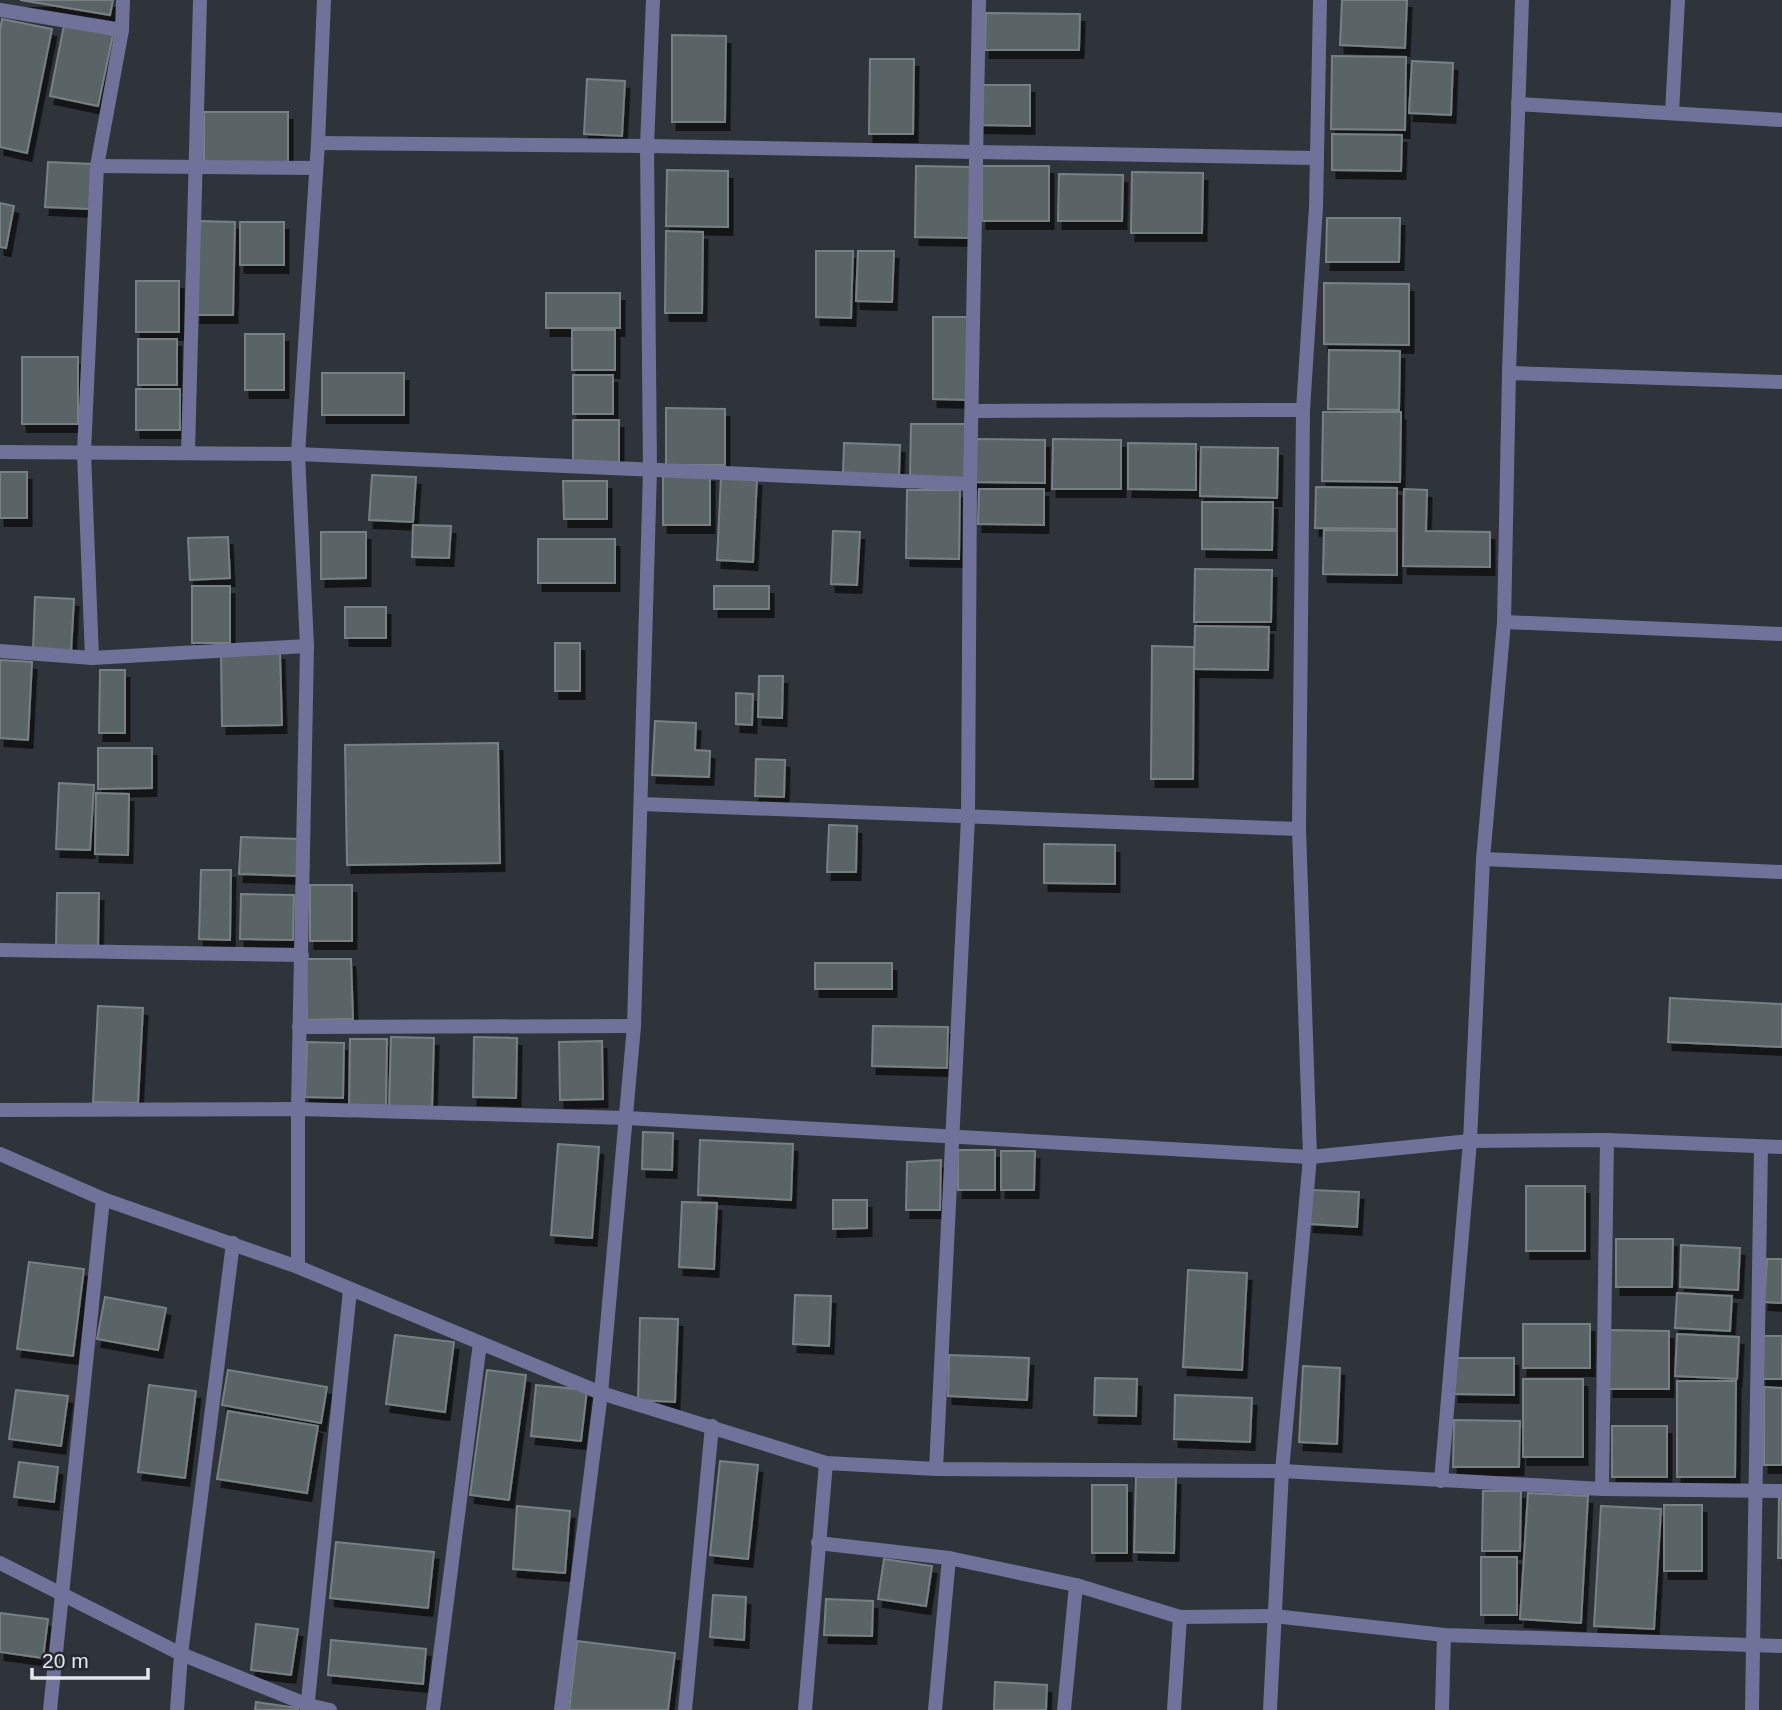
<svg xmlns="http://www.w3.org/2000/svg" width="1782" height="1710" viewBox="0 0 1782 1710" font-family="Arial,sans-serif">
<style>
.building{fill:#5a6366;stroke:#778184;stroke-width:2;filter:url(#shadow)}
.lines{fill:none;stroke-linecap:round;stroke-linejoin:round}
.minor{stroke:#707299;stroke-width:14}
</style>
<defs>
<filter id="shadow"><feDropShadow dx="4.5" dy="8" stdDeviation="0" flood-color="#0009"/></filter>
</defs>
<rect width="100%" height="100%" fill="#2f343a"/>
<!-- building -->
<g class="building">
<polygon points="20,0 113,0 110,15"/>
<polygon points="1342,0 1407,0 1405,48 1340,45"/>
<polygon points="986,13 1080,14 1079,50 985,50"/>
<polygon points="2,19 52,29 27,153 0,147 0,30"/>
<polygon points="64,25 113,35 98,106 50,96"/>
<polygon points="672,35 726,36 725,122 672,122"/>
<polygon points="1332,56 1406,57 1405,130 1331,129"/>
<polygon points="870,59 914,59 913,134 869,134"/>
<polygon points="1412,61 1453,63 1451,115 1409,113"/>
<polygon points="587,79 625,81 622,136 584,134"/>
<polygon points="980,85 1030,85 1030,126 979,125"/>
<rect x="204" y="112" width="84" height="51"/>
<polygon points="1332,134 1402,135 1401,171 1332,170"/>
<polygon points="48,162 93,164 90,209 45,207"/>
<polygon points="916,166 973,167 972,238 915,237"/>
<rect x="982" y="166" width="67" height="55"/>
<polygon points="667,170 728,171 728,227 666,226"/>
<polygon points="1132,172 1203,173 1202,233 1131,233"/>
<polygon points="1059,174 1123,175 1122,221 1058,221"/>
<polygon points="0,203 14,206 6,248 0,247"/>
<polygon points="1327,218 1400,218 1399,262 1326,262"/>
<polygon points="198,221 235,222 233,315 196,315"/>
<rect x="240" y="222" width="44" height="43"/>
<polygon points="666,231 703,232 702,313 665,313"/>
<polygon points="816,251 853,251 851,318 816,317"/>
<polygon points="858,251 894,251 892,302 856,301"/>
<rect x="136" y="281" width="43" height="51"/>
<polygon points="1324,283 1409,284 1409,345 1324,344"/>
<rect x="546" y="293" width="74" height="35"/>
<polygon points="933,317 967,317 967,400 933,399"/>
<rect x="572" y="330" width="43" height="40"/>
<rect x="245" y="334" width="39" height="56"/>
<rect x="138" y="339" width="39" height="46"/>
<polygon points="1329,350 1400,351 1399,410 1328,409"/>
<rect x="22" y="357" width="56" height="67"/>
<rect x="322" y="373" width="82" height="42"/>
<rect x="573" y="375" width="40" height="39"/>
<rect x="136" y="389" width="44" height="41"/>
<polygon points="666,408 725,409 725,465 666,465"/>
<polygon points="1323,412 1401,412 1400,482 1322,481"/>
<rect x="573" y="420" width="46" height="43"/>
<polygon points="911,424 967,424 966,481 910,480"/>
<polygon points="974,439 1045,440 1045,483 973,482"/>
<polygon points="1053,439 1121,440 1121,489 1052,489"/>
<polygon points="844,443 900,445 899,476 843,474"/>
<polygon points="1128,443 1196,444 1196,490 1128,489"/>
<polygon points="1201,447 1278,448 1277,498 1200,496"/>
<rect x="0" y="472" width="27" height="46"/>
<polygon points="663,473 710,474 710,525 663,525"/>
<polygon points="372,475 416,477 413,522 369,520"/>
<polygon points="721,476 757,478 753,562 717,560"/>
<polygon points="563,481 607,481 607,519 564,519"/>
<polygon points="1316,487 1397,488 1397,529 1315,528"/>
<polygon points="979,489 1044,489 1044,525 978,524"/>
<polygon points="1404,489 1427,490 1426,531 1490,532 1490,567 1403,566"/>
<polygon points="907,490 960,490 959,559 906,558"/>
<polygon points="1202,502 1273,502 1272,550 1202,549"/>
<polygon points="413,525 451,526 449,558 412,557"/>
<polygon points="1324,530 1397,531 1397,575 1323,574"/>
<polygon points="833,531 860,532 857,585 831,584"/>
<polygon points="321,532 366,532 366,578 321,579"/>
<polygon points="228,537 230,578 190,580 188,538"/>
<rect x="538" y="539" width="77" height="44"/>
<polygon points="1195,569 1272,570 1271,622 1194,622"/>
<rect x="192" y="586" width="38" height="57"/>
<rect x="714" y="586" width="55" height="23"/>
<polygon points="35,597 74,599 71,652 33,650"/>
<rect x="345" y="607" width="41" height="31"/>
<polygon points="1195,626 1269,627 1268,670 1194,669"/>
<rect x="555" y="643" width="25" height="48"/>
<polygon points="1152,646 1194,647 1193,779 1151,779"/>
<polygon points="280,652 282,725 222,726 221,653"/>
<polygon points="0,660 32,662 28,740 0,738"/>
<polygon points="100,670 125,670 125,733 99,733"/>
<polygon points="759,676 783,676 782,718 758,717"/>
<polygon points="736,693 753,694 752,725 736,724"/>
<polygon points="655,721 696,723 695,750 710,751 709,777 652,775"/>
<polygon points="498,743 500,863 347,865 345,745"/>
<polygon points="98,748 152,748 152,788 98,789"/>
<polygon points="756,759 785,760 784,797 755,796"/>
<polygon points="59,783 94,785 90,850 56,849"/>
<polygon points="96,793 129,794 128,855 95,854"/>
<polygon points="829,825 857,826 856,872 827,872"/>
<polygon points="241,837 300,839 299,876 239,874"/>
<polygon points="1044,844 1115,845 1115,884 1044,883"/>
<polygon points="201,870 231,870 230,940 199,939"/>
<rect x="310" y="885" width="42" height="56"/>
<polygon points="57,893 99,893 98,950 56,948"/>
<polygon points="241,894 294,895 293,940 240,939"/>
<polygon points="306,959 351,959 353,1019 307,1020"/>
<rect x="815" y="963" width="77" height="26"/>
<polygon points="1670,998 1782,1004 1782,1047 1668,1042"/>
<polygon points="98,1006 143,1008 138,1103 93,1102"/>
<polygon points="873,1026 948,1027 947,1068 872,1066"/>
<polygon points="391,1037 434,1038 432,1110 389,1109"/>
<polygon points="474,1037 517,1038 516,1098 473,1097"/>
<polygon points="350,1039 387,1039 386,1109 349,1109"/>
<polygon points="602,1041 603,1099 560,1100 559,1042"/>
<polygon points="307,1042 344,1043 343,1098 305,1097"/>
<polygon points="643,1132 673,1133 672,1170 642,1169"/>
<polygon points="700,1140 793,1144 791,1200 698,1195"/>
<polygon points="558,1144 599,1147 592,1238 551,1235"/>
<rect x="958" y="1150" width="37" height="40"/>
<polygon points="1001,1151 1035,1151 1034,1190 1001,1190"/>
<polygon points="941,1160 940,1210 906,1210 907,1162"/>
<rect x="1526" y="1186" width="59" height="65"/>
<polygon points="1311,1190 1359,1192 1357,1227 1309,1224"/>
<polygon points="833,1200 867,1200 867,1228 833,1229"/>
<polygon points="682,1202 717,1203 714,1269 679,1267"/>
<polygon points="1616,1239 1673,1239 1672,1287 1616,1287"/>
<polygon points="1681,1245 1740,1248 1738,1290 1680,1287"/>
<polygon points="1767,1259 1782,1259 1782,1303 1764,1302"/>
<polygon points="29,1262 84,1269 73,1356 17,1349"/>
<polygon points="1188,1270 1247,1273 1242,1370 1183,1367"/>
<polygon points="1677,1293 1732,1296 1730,1331 1675,1328"/>
<polygon points="795,1295 831,1296 829,1346 793,1344"/>
<polygon points="105,1297 166,1308 158,1350 97,1339"/>
<polygon points="640,1318 678,1319 675,1402 638,1400"/>
<rect x="1523" y="1324" width="67" height="44"/>
<polygon points="1609,1330 1669,1331 1669,1389 1609,1389"/>
<polygon points="1677,1334 1739,1337 1737,1379 1675,1376"/>
<polygon points="395,1335 454,1342 445,1412 386,1404"/>
<rect x="1762" y="1336" width="20" height="43"/>
<polygon points="949,1355 1029,1358 1027,1400 948,1396"/>
<polygon points="1454,1358 1514,1358 1514,1395 1454,1394"/>
<polygon points="1303,1366 1340,1368 1337,1444 1299,1442"/>
<polygon points="228,1370 327,1387 321,1423 222,1405"/>
<polygon points="487,1370 526,1375 509,1500 470,1495"/>
<polygon points="1095,1378 1137,1379 1136,1416 1094,1415"/>
<rect x="1523" y="1379" width="60" height="78"/>
<polygon points="1677,1381 1736,1381 1735,1477 1677,1477"/>
<polygon points="149,1385 196,1391 185,1478 138,1472"/>
<polygon points="536,1385 587,1390 581,1441 531,1436"/>
<polygon points="1764,1387 1782,1388 1782,1465 1764,1465"/>
<polygon points="16,1390 68,1396 61,1446 9,1439"/>
<polygon points="1175,1395 1252,1398 1250,1442 1174,1439"/>
<polygon points="228,1411 318,1426 307,1493 217,1479"/>
<polygon points="1454,1420 1520,1421 1519,1467 1453,1467"/>
<rect x="1612" y="1426" width="55" height="51"/>
<polygon points="720,1461 758,1465 748,1559 710,1555"/>
<polygon points="19,1462 58,1467 54,1502 14,1497"/>
<polygon points="1136,1477 1176,1477 1174,1553 1134,1552"/>
<rect x="1092" y="1485" width="35" height="68"/>
<polygon points="1483,1491 1521,1491 1520,1551 1482,1551"/>
<polygon points="1528,1493 1588,1496 1581,1623 1520,1619"/>
<polygon points="1779,1498 1782,1498 1782,1558 1778,1558"/>
<rect x="1664" y="1505" width="38" height="66"/>
<polygon points="517,1506 570,1511 565,1573 513,1569"/>
<polygon points="1601,1506 1661,1509 1654,1629 1594,1626"/>
<polygon points="336,1542 434,1552 428,1608 330,1598"/>
<rect x="1481" y="1557" width="36" height="58"/>
<polygon points="884,1559 932,1566 926,1606 878,1599"/>
<polygon points="713,1595 746,1597 744,1640 710,1637"/>
<polygon points="826,1599 873,1601 872,1636 824,1635"/>
<polygon points="0,1613 48,1619 43,1658 0,1652"/>
<polygon points="256,1624 298,1629 291,1675 251,1670"/>
<polygon points="331,1640 426,1649 423,1684 328,1675"/>
<polygon points="577,1641 675,1653 668,1710 569,1710"/>
<polygon points="995,1682 1047,1685 1046,1710 994,1710"/>
<polygon points="256,1702 298,1708 298,1710 255,1710"/>
</g>
<g class="lines">
<!-- minor -->
<g class="minor">
<polyline points="0,10 122,30"/>
<polyline points="1518,104 1782,120"/>
<polyline points="1672,113 1678,0"/>
<polyline points="318,143 647,146 1317,158"/>
<polyline points="97,166 315,168"/>
<polyline points="1509,373 1782,382"/>
<polyline points="972,411 1303,410"/>
<polyline points="0,452 298,454 970,484"/>
<polyline points="188,452 200,0"/>
<polyline points="1504,622 1782,634"/>
<polyline points="0,651 92,658 307,646"/>
<polyline points="92,658 84,452 97,166 122,30 123,0"/>
<polyline points="641,804 1299,829"/>
<polyline points="1483,859 1782,872"/>
<polyline points="0,950 302,955"/>
<polyline points="299,1027 634,1026"/>
<polyline points="0,1110 298,1109 627,1118 1310,1157 1470,1141 1607,1140 1782,1147"/>
<polyline points="0,1154 103,1199 298,1267 601,1393 826,1463 936,1469 1282,1471 1602,1489 1782,1491"/>
<polyline points="298,1267 298,1109 307,646 298,454 318,143 324,0"/>
<polyline points="936,1469 968,818 970,484 979,0"/>
<polyline points="1441,1481 1470,1141 1483,859 1504,622 1509,373 1522,0"/>
<polyline points="1602,1489 1607,1140"/>
<polyline points="818,1543 949,1558 1076,1585 1180,1617 1274,1616 1444,1635 1782,1646"/>
<polyline points="0,1563 181,1654 308,1705 330,1710"/>
<polyline points="50,1710 103,1199"/>
<polyline points="177,1710 181,1654 233,1243"/>
<polyline points="307,1710 350,1290"/>
<polyline points="433,1710 480,1343"/>
<polyline points="561,1710 601,1393 634,1026 650,470 647,146 653,0"/>
<polyline points="685,1710 712,1426"/>
<polyline points="805,1710 826,1463"/>
<polyline points="935,1710 949,1558"/>
<polyline points="1064,1710 1076,1585"/>
<polyline points="1174,1710 1180,1617"/>
<polyline points="1270,1710 1282,1471 1310,1157 1299,829 1303,410 1316,207 1320,0"/>
<polyline points="1442,1710 1444,1635"/>
<polyline points="1752,1710 1761,1147"/>
</g>
</g>
<!-- scale -->
<path d="M32 1668v10h116v-10" fill="none" stroke="#e4e8ec" stroke-width="3.5"/>
<text x="42" y="1668" font-size="21" fill="#e4e8ec" stroke="#252a30" stroke-width="5" paint-order="stroke">20 m</text>
</svg>
